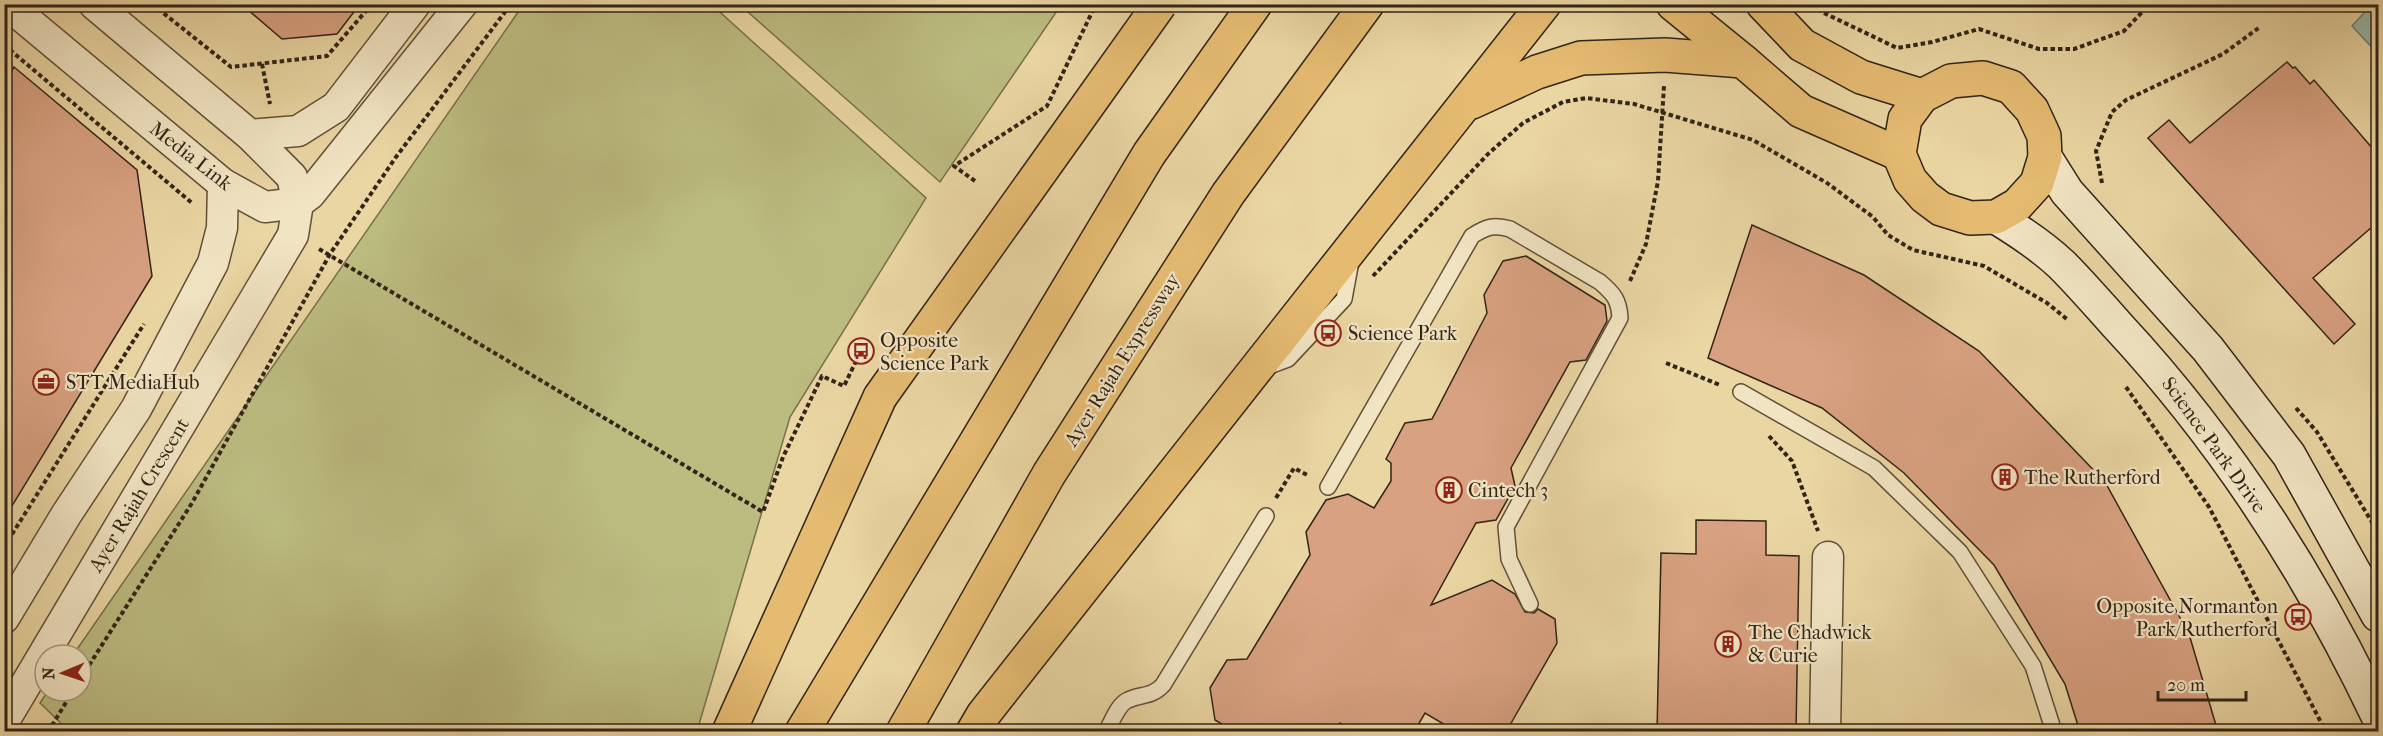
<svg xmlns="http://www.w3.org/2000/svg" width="2383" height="736" viewBox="0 0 2383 736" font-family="'IM FELL French Canon',serif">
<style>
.green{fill:#bcbc81;stroke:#77704c;stroke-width:1.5}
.water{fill:#98b8ac;stroke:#6f7d70;stroke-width:1.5}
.building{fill:#d8a181;stroke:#322416;stroke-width:1.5}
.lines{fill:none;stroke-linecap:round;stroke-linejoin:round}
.service-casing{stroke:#605039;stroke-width:18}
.minor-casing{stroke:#605039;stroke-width:33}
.secondary-casing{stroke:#322416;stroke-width:36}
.trunk-casing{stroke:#322416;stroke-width:36}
.motorway-casing{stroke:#322416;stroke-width:36}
.path{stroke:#322416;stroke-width:4;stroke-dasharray:4.5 3;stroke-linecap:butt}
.service{stroke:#f1e4c3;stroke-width:15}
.minor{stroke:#f1e4c3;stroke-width:30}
.secondary{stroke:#f1e4c3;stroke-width:33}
.trunk{stroke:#e5bb72;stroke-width:33}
.motorway{stroke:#e5bb72;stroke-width:33}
.motorway-bridge-casing{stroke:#322416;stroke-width:36;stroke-linecap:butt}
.motorway-bridge{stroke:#e5bb72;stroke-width:33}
.labels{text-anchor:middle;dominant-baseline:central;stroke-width:4.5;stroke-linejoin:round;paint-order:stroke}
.street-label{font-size:20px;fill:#322416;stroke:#f1e4c3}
.poi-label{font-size:20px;fill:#322416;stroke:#f1e4c3;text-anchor:start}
</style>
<rect width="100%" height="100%" fill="#ead6a3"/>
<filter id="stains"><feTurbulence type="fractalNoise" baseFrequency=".00333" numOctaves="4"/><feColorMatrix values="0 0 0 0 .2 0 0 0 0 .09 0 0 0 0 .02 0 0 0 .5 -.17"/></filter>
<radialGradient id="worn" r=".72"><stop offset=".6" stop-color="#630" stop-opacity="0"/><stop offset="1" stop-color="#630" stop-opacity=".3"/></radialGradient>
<!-- green -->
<g class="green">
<polygon points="523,5 712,5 926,198 790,417 697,731 69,731 40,703 48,691 81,691 81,655 73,655"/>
<polygon points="740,5 1061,5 940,182"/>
</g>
<!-- water -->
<polygon class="water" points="2372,4 2378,5 2378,54 2352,26"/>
<!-- building -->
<g class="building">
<polygon points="241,4 360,4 337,34 282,39"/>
<polygon points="2287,62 2293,68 2295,67 2310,84 2314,80 2379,156 2379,221 2313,278 2355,324 2334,344 2148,138 2169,120 2190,143"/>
<polygon points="14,67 137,170 152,276 4,519 4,83"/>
<polygon points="1752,225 1864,275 1979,351 2105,482 2189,634 2218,732 2080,732 2065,684 1994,565 1904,473 1822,408 1708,358"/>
<polygon points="1526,256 1605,305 1607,321 1586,360 1570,362 1511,468 1515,486 1496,520 1476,523 1431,605 1492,580 1515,594 1525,612 1534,613 1538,609 1555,619 1557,643 1506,732 1457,732 1425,713 1414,732 1355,732 1340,723 1334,732 1235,732 1215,720 1210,688 1227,660 1247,659 1310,555 1306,532 1326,500 1348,494 1374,508 1391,481 1391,463 1386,459 1405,423 1432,419 1487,313 1484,295 1503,261"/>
<polygon points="1696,520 1766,521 1766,555 1799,556 1796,732 1657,732 1661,553 1696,554"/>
</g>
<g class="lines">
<!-- service casing -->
<g class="service-casing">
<g id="service">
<polyline points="1264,368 1288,359 1344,299 1351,261"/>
<polyline points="1741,392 1874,468 1960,552 2033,666 2054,732"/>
<path d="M 1328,487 L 1472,236 C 1486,227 1494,224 1510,229 L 1600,282 C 1614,294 1619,300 1620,318 L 1506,527 L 1509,559 L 1530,604"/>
<path d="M 1106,732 C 1112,722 1118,704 1128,700 C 1141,694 1152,697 1163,685 L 1266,516"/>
</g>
</g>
<!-- minor casing -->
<g class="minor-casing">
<g id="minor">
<polyline points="7,4 223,184 265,207 298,203 310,194 462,4"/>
<polyline points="250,135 298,131 336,107 415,4"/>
<polyline points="4,618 66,515 136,409 213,263 222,228 223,184"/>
<polyline points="4,721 293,235 298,203 292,177 250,135 94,4"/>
<polyline points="1825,732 1828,557"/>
</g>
</g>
<!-- secondary casing -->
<g class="secondary-casing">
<g id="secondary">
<polyline points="2045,157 2067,192 2208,349 2289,455 2378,615"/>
<path d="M 1996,217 C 2019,231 2042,246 2062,265 C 2081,284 2099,305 2117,325 C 2224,440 2311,575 2378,716"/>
</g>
</g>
<!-- trunk casing -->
<g class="trunk-casing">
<g id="trunk">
<polyline points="1673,4 1743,61 1801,111 1899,154"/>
<polyline points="1763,4 1802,45 1861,77 1922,96"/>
<polygon points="1983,78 2011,87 2032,110 2044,136 2045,157 2037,183 2017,205 1996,217 1970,218 1941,209 1925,197 1910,180 1899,154 1905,119 1922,96 1951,81"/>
</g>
</g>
<!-- motorway casing -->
<g class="motorway-casing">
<g id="motorway">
<polyline points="1472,102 1537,72 1581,58 1665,55 1743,61"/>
<polyline points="729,732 880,397"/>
<polyline points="802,732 1149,154 1255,4"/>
<polyline points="903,732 1049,474 1228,194 1367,4"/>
<polyline points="973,732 983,715 1544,4"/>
</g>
</g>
<!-- path -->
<g class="path">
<polyline points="152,4 231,67 327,56 372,4"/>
<polyline points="1812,4 1822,12 1897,48 1932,42 1979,29 2039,49 2074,49 2124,31 2149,5"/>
<polyline points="4,45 192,203"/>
<polyline points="262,64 270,104"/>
<polyline points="975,181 954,166 1047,106 1096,4"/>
<polyline points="2102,183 2096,151 2112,112 2126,100 2223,54 2260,27"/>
<polyline points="319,249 763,512 783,457 822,376 844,386 861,351"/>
<polyline points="1373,276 1488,154 1523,123 1563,102 1586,98 1634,104 1753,140 1827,183 1873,217 1888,235 1913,250 1984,266 2047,303 2068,320"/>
<polyline points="1630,281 1646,244 1658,181 1664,86"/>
<polyline points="1666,363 1720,385"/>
<polyline points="2126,387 2209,507 2326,732"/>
<polyline points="2296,408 2317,432 2378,532"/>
<polyline points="1769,436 1792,461 1818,531"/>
<polyline points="1276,498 1294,468 1309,476"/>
<polyline points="4,547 144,324"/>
<polyline points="81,678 192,503 330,254 396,157 511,4"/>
<polyline points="48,732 73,691"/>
</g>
<!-- service -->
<use href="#service" class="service"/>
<!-- minor -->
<use href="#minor" class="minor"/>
<!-- secondary -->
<use href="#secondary" class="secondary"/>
<!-- trunk -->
<use href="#trunk" class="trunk"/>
<!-- motorway -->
<use href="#motorway" class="motorway"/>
<!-- motorway-bridge casing -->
<g class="motorway-bridge-casing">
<polyline id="motorway-bridge" points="880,397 1160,4"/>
</g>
<!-- motorway-bridge -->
<use href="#motorway-bridge" class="motorway-bridge"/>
</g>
<!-- icons -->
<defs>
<g id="bus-ring" transform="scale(1.35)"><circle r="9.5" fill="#f1e4c3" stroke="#8f2418" stroke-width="1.5"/><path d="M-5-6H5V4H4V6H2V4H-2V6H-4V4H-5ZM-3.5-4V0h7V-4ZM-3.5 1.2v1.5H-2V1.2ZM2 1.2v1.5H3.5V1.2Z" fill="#8f2418"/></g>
<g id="office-ring" transform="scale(1.35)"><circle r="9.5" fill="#f1e4c3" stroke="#8f2418" stroke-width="1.5"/><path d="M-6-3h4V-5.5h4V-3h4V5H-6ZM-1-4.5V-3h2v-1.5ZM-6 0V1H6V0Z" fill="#8f2418"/></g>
<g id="building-ring" transform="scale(1.35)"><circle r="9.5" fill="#f1e4c3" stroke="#8f2418" stroke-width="1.5"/><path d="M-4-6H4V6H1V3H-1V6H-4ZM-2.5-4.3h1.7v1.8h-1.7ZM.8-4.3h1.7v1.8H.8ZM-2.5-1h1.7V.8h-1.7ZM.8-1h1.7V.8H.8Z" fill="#8f2418"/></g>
</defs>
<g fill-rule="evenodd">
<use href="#bus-ring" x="1328" y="333"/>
<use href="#bus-ring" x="861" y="351"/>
<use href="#office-ring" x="46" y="382"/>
<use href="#building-ring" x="2005" y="477"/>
<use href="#building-ring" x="1449" y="490"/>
<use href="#bus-ring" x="2298" y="617"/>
<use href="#building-ring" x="1728" y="644"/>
</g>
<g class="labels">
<!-- street labels -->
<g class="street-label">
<text transform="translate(191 156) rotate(38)">Media Link</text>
<text transform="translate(1122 360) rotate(-58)">Ayer Rajah Expressway</text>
<text transform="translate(2214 445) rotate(54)">Science Park Drive</text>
<text transform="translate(139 495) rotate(-59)">Ayer Rajah Crescent</text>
</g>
<!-- poi labels -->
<g class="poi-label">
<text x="1348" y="333">Science Park</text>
<text x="880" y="340">Opposite<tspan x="880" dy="23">Science Park</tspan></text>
<text x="66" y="382">STT MediaHub</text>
<text x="2024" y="477">The Rutherford</text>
<text x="1468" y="490">Cintech 3</text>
<text x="2278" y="606" text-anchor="end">Opposite Normanton<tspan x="2278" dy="23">Park/Rutherford</tspan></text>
<text x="1748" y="632">The Chadwick<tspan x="1748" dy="23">&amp; Curie</tspan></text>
</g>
</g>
<!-- margin -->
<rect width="2383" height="736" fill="none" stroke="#ead6a3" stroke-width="24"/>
<rect x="6" y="6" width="2371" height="724" fill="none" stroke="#322416" stroke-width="3"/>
<rect x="12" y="12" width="2359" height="712" fill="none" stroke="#322416" stroke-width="1.5"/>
<!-- north arrow -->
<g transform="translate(63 673) rotate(268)"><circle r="28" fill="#f1e4c3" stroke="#a5977e" stroke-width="1.5"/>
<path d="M0-4.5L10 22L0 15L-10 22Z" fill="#8f2418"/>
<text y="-9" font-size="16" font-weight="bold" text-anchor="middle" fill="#322416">N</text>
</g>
<!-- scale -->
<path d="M2158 691v9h88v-9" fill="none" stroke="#322416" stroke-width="3"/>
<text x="2167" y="691" font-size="18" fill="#322416" stroke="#f1e4c3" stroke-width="4.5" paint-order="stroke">20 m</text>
<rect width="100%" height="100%" filter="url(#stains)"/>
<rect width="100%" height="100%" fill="url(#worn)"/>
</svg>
